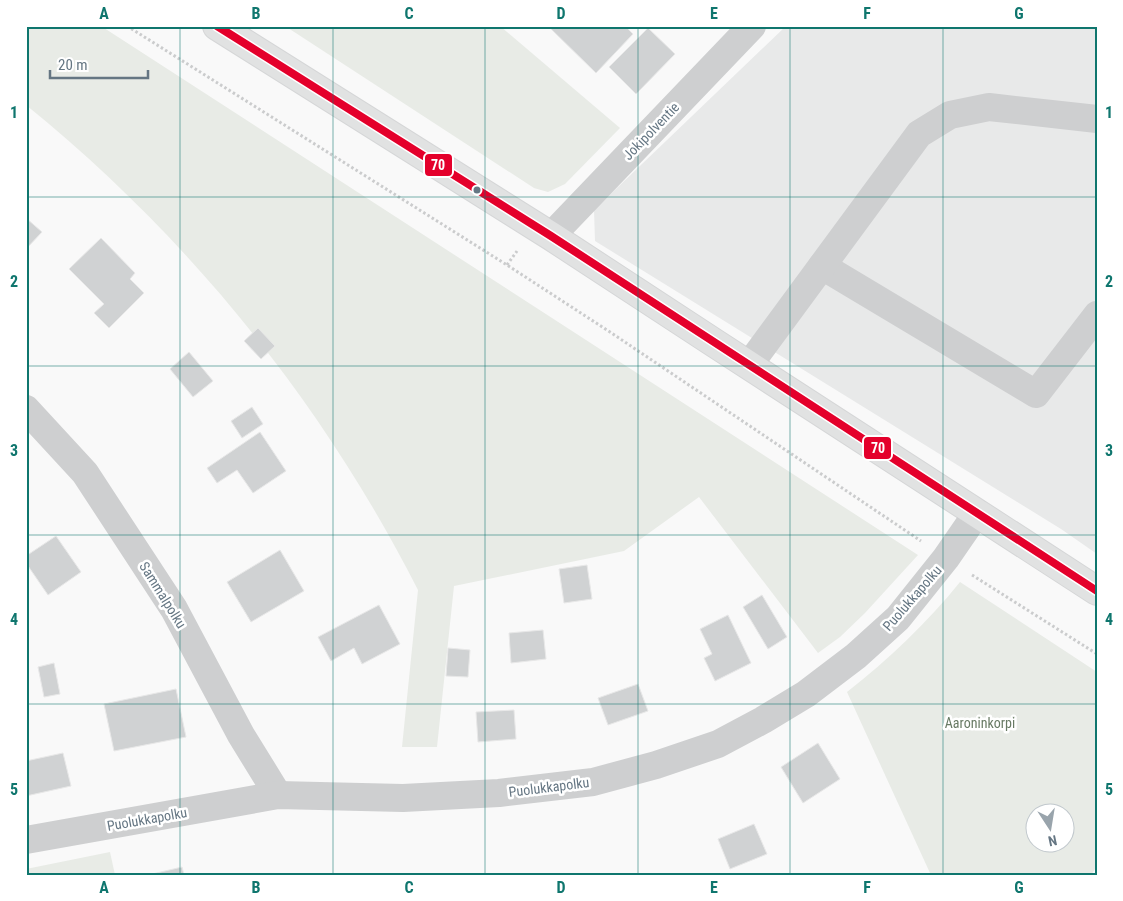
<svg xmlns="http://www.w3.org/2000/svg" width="1123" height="901" viewBox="0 0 1123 901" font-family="'Roboto Condensed',sans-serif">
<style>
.built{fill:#e8e9e9}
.green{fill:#e8ebe6;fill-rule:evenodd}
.building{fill:#d0d2d3;stroke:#e8e8e8}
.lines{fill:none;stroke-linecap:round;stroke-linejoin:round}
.major-casing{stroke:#d5d6d7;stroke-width:30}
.path{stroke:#cbcccd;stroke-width:3;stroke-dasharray:2.5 2.5;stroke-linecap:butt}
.minor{stroke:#cecfd0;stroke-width:28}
.major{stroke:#e1e2e2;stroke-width:28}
.bus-1-casing{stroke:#fff;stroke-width:11}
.bus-1{stroke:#e4002b;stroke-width:8}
.grid{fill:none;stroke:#0f766e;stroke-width:1;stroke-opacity:0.55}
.bus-dot{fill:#657683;stroke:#fff;stroke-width:2}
.labels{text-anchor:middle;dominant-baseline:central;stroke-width:5;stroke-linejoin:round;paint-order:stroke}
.street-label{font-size:14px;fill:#657683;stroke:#fff}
.park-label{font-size:14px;fill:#687a64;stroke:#fff}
.line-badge{stroke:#fff;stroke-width:2}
.badge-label{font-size:14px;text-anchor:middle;font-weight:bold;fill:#fff}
.neatline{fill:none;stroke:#0f766e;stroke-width:2}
.grid-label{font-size:16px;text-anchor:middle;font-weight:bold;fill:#0f766e}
</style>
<rect width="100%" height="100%" fill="#f9f9f9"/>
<!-- built -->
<polygon class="built" points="786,26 1097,26 1097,554 1061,529 595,241 594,210"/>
<!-- green -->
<g class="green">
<path d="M 26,26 L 101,26 L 918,555 L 865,613 L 840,637 L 818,653 L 699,497 L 624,551 L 454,586 L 437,747 L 402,747 L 418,590 C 323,403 189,237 26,105 Z"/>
<polygon points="285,26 500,26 620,128 565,184 548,192 534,188"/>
<path d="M 960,582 L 1097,672 L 1097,866 L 1091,875 L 928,875 L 930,873 L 847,692 C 889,659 927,623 960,582 ZM 1036,814 L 1066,814 L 1066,844 L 1036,844 Z"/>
<polygon points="110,852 115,875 26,875 26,869"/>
</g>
<!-- building -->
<g class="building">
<polygon points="548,26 625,26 633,34 596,73"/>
<polygon points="648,28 675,54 636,94 609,67"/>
<polygon points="26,218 42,232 26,249"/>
<polygon points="101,238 135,273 130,279 144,293 109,328 94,313 104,304 69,269"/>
<polygon points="258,328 275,346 261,359 244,341"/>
<polygon points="189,352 213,381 193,397 170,369"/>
<polygon points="252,407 263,424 242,438 231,421"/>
<polygon points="260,432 286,471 253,493 237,470 217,483 207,468"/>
<polygon points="56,536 81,572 48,595 26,563 26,556"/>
<polygon points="280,550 304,591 251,622 227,582"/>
<polygon points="587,565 592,599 564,603 559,569"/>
<polygon points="762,595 787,637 768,649 743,607"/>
<polygon points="379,605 400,644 362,664 354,648 331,661 318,637"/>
<polygon points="728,615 751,663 715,681 704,658 712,654 700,629"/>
<polygon points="543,630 546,659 511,663 509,633"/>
<polygon points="448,648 470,650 468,677 446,676"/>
<polygon points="54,663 60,694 44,697 38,667"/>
<polygon points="638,684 648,711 608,725 598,698"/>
<polygon points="176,689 186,737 114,751 104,704"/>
<polygon points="514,710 516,739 478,742 476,712"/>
<polygon points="818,743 840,779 803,803 781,767"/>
<polygon points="63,753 71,786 26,796 26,761"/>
<polygon points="754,824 767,854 730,869 718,839"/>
<polygon points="182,867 184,875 148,875"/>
</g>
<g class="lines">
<!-- major casing -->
<g class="major-casing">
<polyline id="major" points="217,26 551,236 716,344 1097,591"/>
</g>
<!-- path -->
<g class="path">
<polyline points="127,26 507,265 610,332 921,541"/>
<polyline points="507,265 517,251"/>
<polyline points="972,575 1097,654"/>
</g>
<!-- minor -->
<g class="minor">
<polyline points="551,236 752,26"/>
<polyline points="822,266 1036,394 1097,315"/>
<polyline points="749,365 919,134 950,115 989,107 1097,119"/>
<polyline points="26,409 85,473 174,609 241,735 278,795"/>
<polyline points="26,840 278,795 403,798 499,793 593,782 656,765 718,744 763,720 806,694 856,656 898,618 946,558 977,513"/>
</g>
<!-- major -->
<use href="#major" class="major"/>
<!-- bus-1 casing -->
<g class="bus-1-casing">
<polyline id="bus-1" points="217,26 551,236 1097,591"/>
</g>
<!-- bus-1 -->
<use href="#bus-1" class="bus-1"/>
</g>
<!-- grid -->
<path class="grid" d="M 180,26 L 180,875M 333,26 L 333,875M 485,26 L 485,875M 638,26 L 638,875M 790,26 L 790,875M 943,26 L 943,875M 26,197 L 1097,197M 26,366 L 1097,366M 26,535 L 1097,535M 26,704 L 1097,704"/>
<!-- markers -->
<circle class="bus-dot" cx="477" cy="190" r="4.5"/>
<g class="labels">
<!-- street labels -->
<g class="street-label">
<text transform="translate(651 131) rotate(-46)">Jokipolventie</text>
<text transform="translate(163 595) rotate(58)">Sammalpolku</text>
<text transform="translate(912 598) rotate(-49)">Puolukkapolku</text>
<text transform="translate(549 787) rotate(-7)">Puolukkapolku</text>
<text transform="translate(147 819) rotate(-10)">Puolukkapolku</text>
</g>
<!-- park labels -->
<g class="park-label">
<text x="980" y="723">Aaroninkorpi</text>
</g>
</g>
<g class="line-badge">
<rect x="424" y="153" width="29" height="24" rx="5" fill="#e4002b"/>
<rect x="863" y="436" width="29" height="24" rx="5" fill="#e4002b"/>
</g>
<g class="badge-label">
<text x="438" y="170">70</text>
<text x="878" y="453">70</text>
</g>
<!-- border -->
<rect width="1123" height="901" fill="none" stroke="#ffffff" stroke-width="55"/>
<!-- north arrow -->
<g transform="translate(1050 828) rotate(168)"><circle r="24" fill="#ffffff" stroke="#c1c8cd"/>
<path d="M0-4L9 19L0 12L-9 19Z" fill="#99a4ac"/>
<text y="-8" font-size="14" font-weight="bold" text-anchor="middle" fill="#657683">N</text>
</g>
<!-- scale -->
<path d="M50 70v8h98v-8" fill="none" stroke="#657683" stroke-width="2.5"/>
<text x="58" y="70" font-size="15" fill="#657683" stroke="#ffffff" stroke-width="4" paint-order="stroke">20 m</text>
<rect x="28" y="28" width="1068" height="846" class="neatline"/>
<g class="grid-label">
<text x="104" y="19">A</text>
<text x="256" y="19">B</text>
<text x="409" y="19">C</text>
<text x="561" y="19">D</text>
<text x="714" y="19">E</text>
<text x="867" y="19">F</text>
<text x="1019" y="19">G</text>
<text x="14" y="118">1</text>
<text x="1109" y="118">1</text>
<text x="14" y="287">2</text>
<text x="1109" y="287">2</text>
<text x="14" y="456">3</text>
<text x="1109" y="456">3</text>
<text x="14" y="625">4</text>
<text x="1109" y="625">4</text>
<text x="14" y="795">5</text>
<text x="1109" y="795">5</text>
<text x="104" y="893">A</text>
<text x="256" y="893">B</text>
<text x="409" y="893">C</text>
<text x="561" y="893">D</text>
<text x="714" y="893">E</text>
<text x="867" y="893">F</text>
<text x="1019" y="893">G</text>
</g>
</svg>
